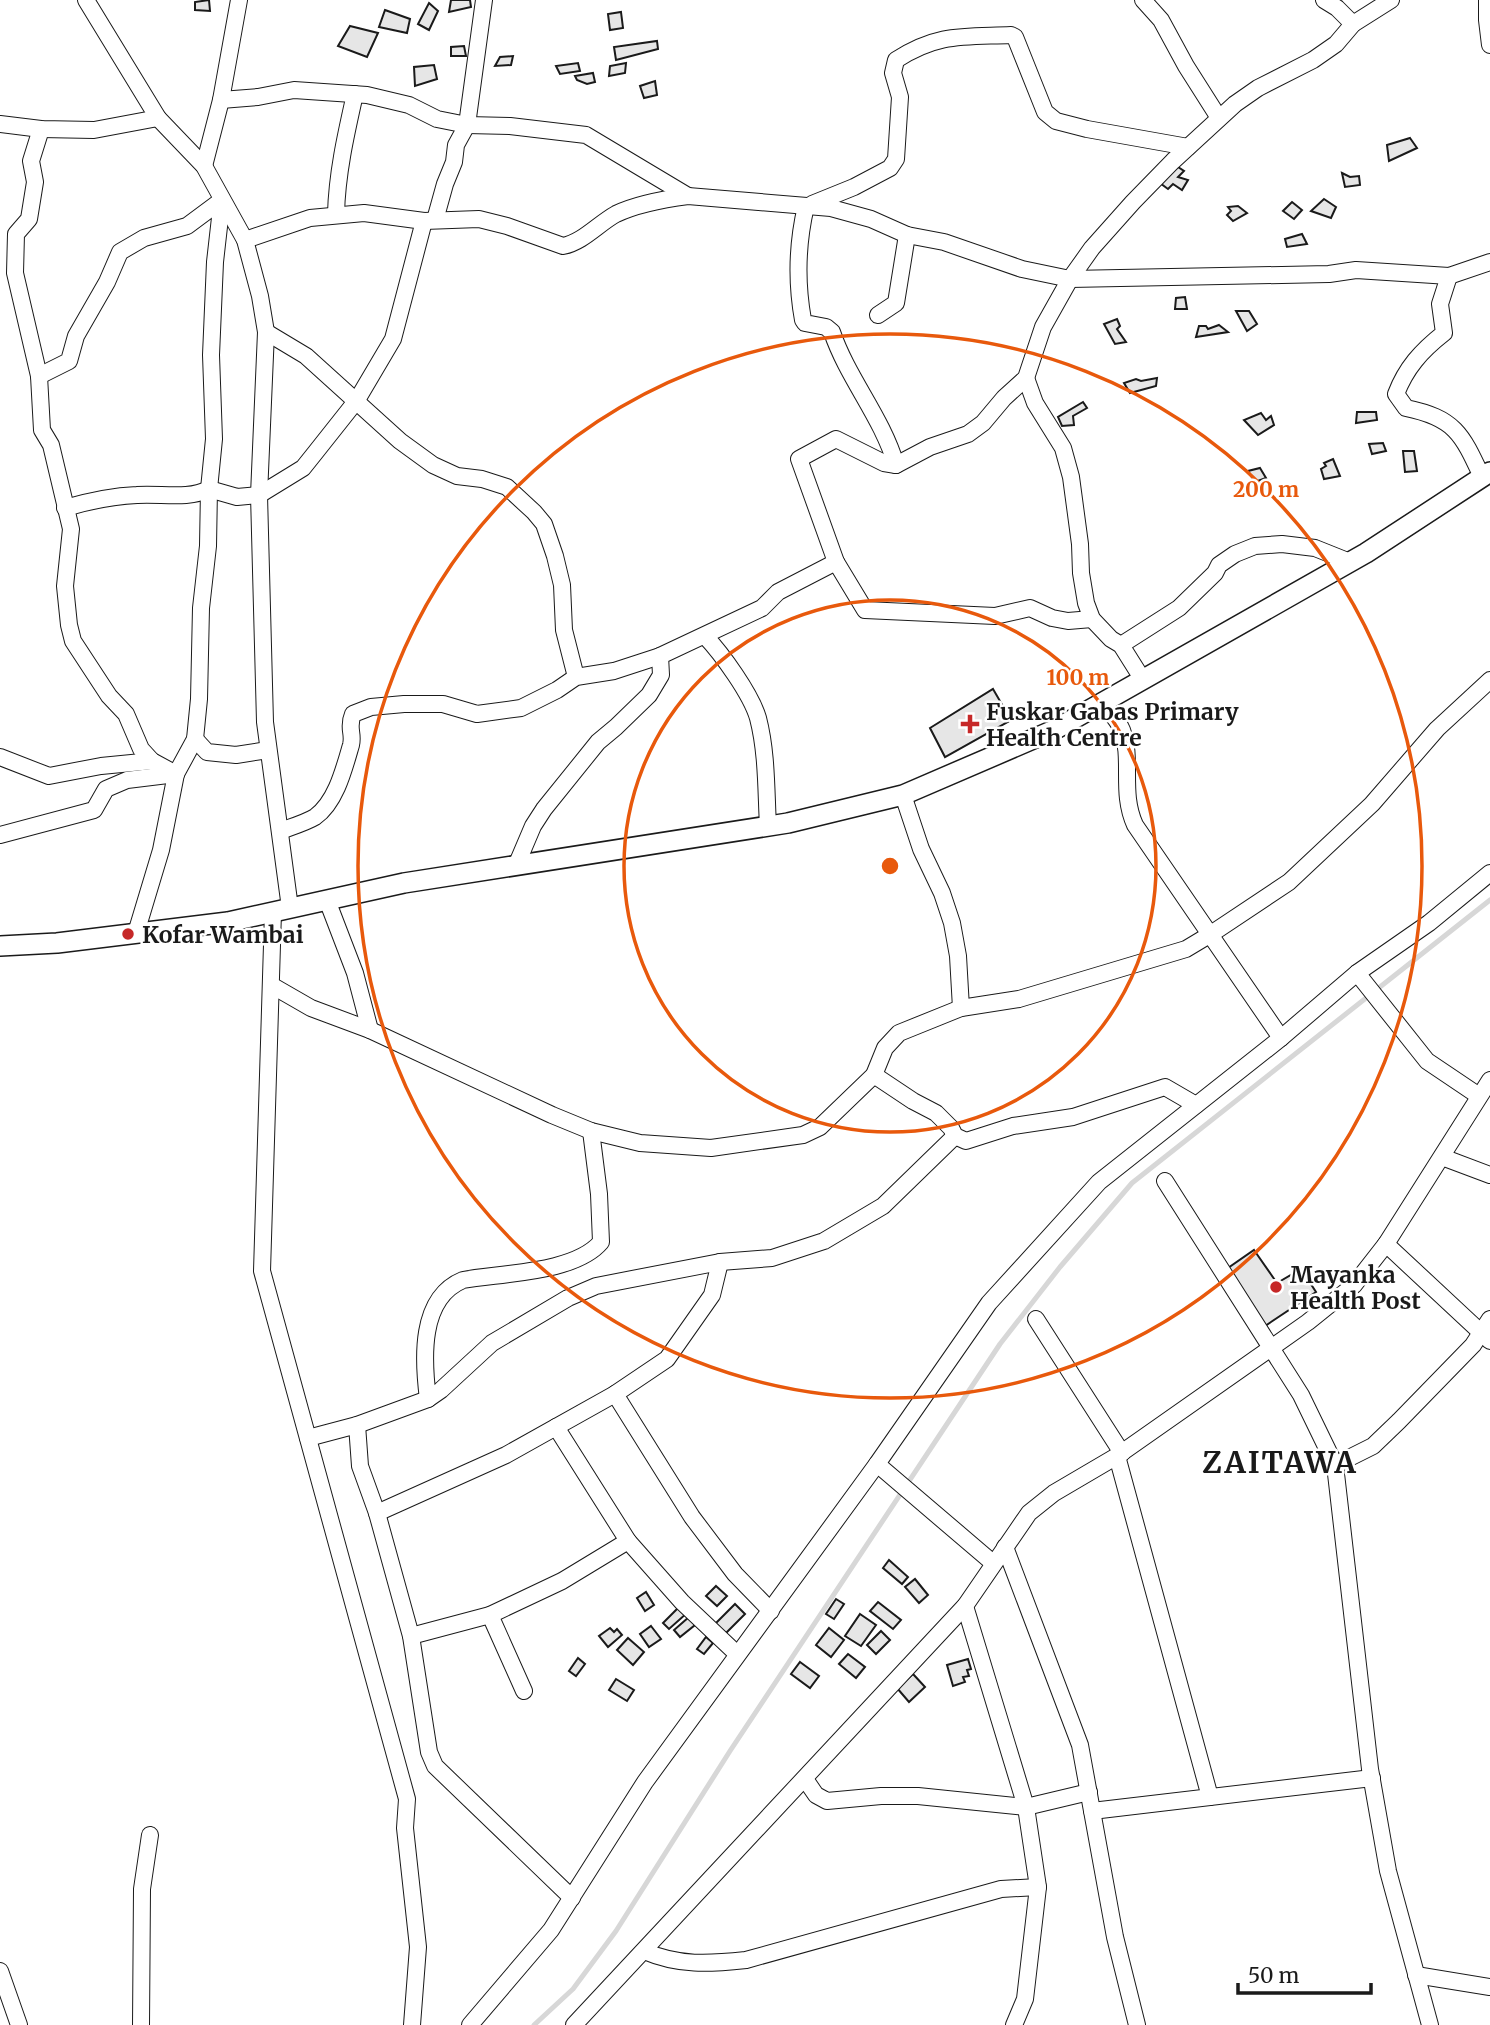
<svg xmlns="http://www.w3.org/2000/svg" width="1490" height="2025" viewBox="0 0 1490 2025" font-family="Merriweather,serif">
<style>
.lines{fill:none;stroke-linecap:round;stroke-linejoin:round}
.stream{stroke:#d7d7d7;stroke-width:5}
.building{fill:#e6e6e6;stroke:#1a1a1a;stroke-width:2}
.minor-casing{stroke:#1a1a1a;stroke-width:18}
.tertiary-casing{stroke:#1a1a1a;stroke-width:22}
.minor{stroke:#fff;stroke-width:16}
.tertiary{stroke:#fff;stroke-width:19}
.ring{fill:none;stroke:#e8590c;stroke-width:3.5}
.poi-dot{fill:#c62828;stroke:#fff;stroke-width:2.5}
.labels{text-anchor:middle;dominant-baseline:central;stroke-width:5;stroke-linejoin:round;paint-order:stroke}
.poi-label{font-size:23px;font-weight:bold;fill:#1a1a1a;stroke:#fff;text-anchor:start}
.district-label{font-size:30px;font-weight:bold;letter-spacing:2px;fill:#1a1a1a;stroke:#fff}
.centre{fill:#e8590c;stroke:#fff;stroke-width:3.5}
.ring-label{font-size:21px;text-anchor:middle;font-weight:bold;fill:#e8590c;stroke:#fff;stroke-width:5;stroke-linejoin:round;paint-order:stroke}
</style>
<rect width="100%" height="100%" fill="#fff"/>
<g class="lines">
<!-- stream -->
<polyline class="stream" points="534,2025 573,1989 616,1931 730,1751 1000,1344 1060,1267 1132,1183 1490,900"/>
</g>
<!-- building -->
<g class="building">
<polygon points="209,0 210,11 195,10 195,2"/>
<polygon points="451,0 470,0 471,7 449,12"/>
<polygon points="429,3 438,11 429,30 418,24"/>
<polygon points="385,10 410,19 407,33 379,27"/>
<polygon points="621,12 623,28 610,30 608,14"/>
<polygon points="350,26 378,33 367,57 338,46"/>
<polygon points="657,41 658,49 616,60 614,47"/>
<polygon points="464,46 466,56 451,56 451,47"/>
<polygon points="513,56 511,65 495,66 500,57"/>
<polygon points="578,63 580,71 560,74 556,66"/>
<polygon points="626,63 625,73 609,76 610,66"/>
<polygon points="434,65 437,79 415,86 414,67"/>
<polygon points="593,73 595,82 587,84 577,80 575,76"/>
<polygon points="655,81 657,95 644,98 640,86"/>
<polygon points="1410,138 1417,148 1389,161 1387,145"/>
<polygon points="1175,165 1184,171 1178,177 1188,180 1182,190 1173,184 1168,189 1160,183"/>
<polygon points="1342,173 1350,177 1359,176 1360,185 1345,187"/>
<polygon points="1324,199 1336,207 1331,218 1311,211"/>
<polygon points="1292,202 1302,210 1294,219 1283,211"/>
<polygon points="1238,206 1247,213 1233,221 1227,215 1231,211 1228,207"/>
<polygon points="1302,234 1307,244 1287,247 1285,239"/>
<polygon points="1185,297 1187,309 1175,309 1176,298"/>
<polygon points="1236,311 1249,311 1257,324 1247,331"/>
<polygon points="1117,319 1120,326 1117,329 1126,342 1115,344 1104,324"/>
<polygon points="1219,325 1228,332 1196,337 1199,326 1206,326 1208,329"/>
<polygon points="1157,378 1156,386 1130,393 1124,383 1136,379 1141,381"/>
<polygon points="1083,402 1087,408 1073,416 1074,425 1062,426 1058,417"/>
<polygon points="1357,412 1376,412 1377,420 1356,423"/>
<polygon points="1261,413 1266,420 1271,416 1274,425 1258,435 1244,420"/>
<polygon points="1383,443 1386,451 1372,454 1369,444"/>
<polygon points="1403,451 1414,451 1417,471 1405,472"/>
<polygon points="1333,459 1340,476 1324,479 1321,469 1326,466 1324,463"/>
<polygon points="1260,468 1266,478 1255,482 1248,471"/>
<polygon points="993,689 1011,720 945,757 930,728"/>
<polygon points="1254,1250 1277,1283 1301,1269 1316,1292 1265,1326 1228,1268"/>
<polygon points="889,1560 908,1577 902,1584 883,1568"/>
<polygon points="915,1579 928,1595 919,1603 905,1587"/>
<polygon points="716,1586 727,1596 717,1606 706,1596"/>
<polygon points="646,1592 654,1605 645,1611 637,1598"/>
<polygon points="836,1599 844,1604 834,1619 826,1614"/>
<polygon points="878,1602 901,1620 893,1629 870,1611"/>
<polygon points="735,1604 745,1614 722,1637 712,1627"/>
<polygon points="680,1606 687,1613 669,1629 663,1623"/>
<polygon points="860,1614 876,1625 861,1646 845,1636"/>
<polygon points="689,1617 695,1625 680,1637 674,1630"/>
<polygon points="651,1626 661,1639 649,1647 640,1634"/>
<polygon points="610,1628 614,1632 617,1629 622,1635 608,1647 599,1636"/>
<polygon points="829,1628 844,1640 831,1657 816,1645"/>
<polygon points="881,1631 890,1640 876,1654 867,1645"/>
<polygon points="706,1637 713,1643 704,1654 697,1649"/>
<polygon points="628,1638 644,1652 633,1665 617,1650"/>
<polygon points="848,1654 865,1667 856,1678 839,1664"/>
<polygon points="578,1658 585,1664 576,1676 569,1671"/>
<polygon points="968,1659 971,1669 967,1670 969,1676 963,1677 965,1682 953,1686 947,1665"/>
<polygon points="800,1662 819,1676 810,1688 791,1674"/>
<polygon points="913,1674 925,1687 909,1702 897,1688"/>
<polygon points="616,1679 634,1690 627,1701 609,1690"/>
</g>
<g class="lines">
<!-- minor casing -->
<g class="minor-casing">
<g id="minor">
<polyline points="86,0 158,118 204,166 245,240 260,296 266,332 259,495 265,722 290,908"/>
<polyline points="1143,0 1161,20 1186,66 1219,118"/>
<polyline points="1324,0 1337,8 1353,24"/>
<polyline points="1487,0 1487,20 1490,45"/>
<polyline points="221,100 258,97 294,90 367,95 409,105 437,119 467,125 510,126 586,135 688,196"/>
<polyline points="0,124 41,129 94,130 158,118"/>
<polyline points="41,129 31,161 35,182 29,219 16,234 15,273 39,376 42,430 51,445 71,529 65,586 69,625 73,641 109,696 126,714 141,749 152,761 176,774"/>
<polyline points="204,166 221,100 239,0"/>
<path d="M 812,204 L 854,187 L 890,168 L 896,159 L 900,97 L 893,73 L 896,60 C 938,33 963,37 1011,35 L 1015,37 L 1045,112 L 1056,121 L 1087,129 L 1188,147"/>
<path d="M 806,206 C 797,244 796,281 803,320 L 805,323 L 826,327 L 832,332 C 848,379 882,417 896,465"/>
<path d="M 336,214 C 337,173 346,134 355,94"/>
<polyline points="435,220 445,184 454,162 456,145 467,125 484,0"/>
<path d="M 245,240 L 310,218 L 364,213 L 424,221 L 479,219 L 507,226 L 563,246 C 583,242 598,224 616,214 C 637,204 665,199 688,196 L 831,208 L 871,219 L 907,235 L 944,242 L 1022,269 L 1070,279 L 1329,274 L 1356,270 L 1449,276 L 1490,262"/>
<path d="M 1449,276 L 1440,304 L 1444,333 C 1421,351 1406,368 1396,394 L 1406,408 C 1455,418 1462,434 1482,477"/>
<polyline points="878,315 896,303 907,235"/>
<polyline points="266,332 306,356 400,441 433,465 457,476 482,479 507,487 534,512 544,524 555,556 562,585 564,630 576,677"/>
<polyline points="39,376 69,361 76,336 107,282 120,252 144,238 187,226 222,200 215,262 211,355 214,439 209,489 208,546 201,608 199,699 195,739 176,774 161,850 136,933"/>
<polyline points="1026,378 1035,403 1063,448 1071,477 1080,544 1081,573 1086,603 1092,619 1111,639 1121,645 1143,680"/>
<path d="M 65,508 C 89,501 112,496 137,495 C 160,493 188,500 209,489 L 237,497 L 259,495 L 303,468 L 315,453 L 357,400 L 393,339 L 424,221"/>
<polyline points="1092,619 1068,621 1052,618 1030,608 995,616 865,610 836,562 799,459 836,439 884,463 896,465 930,447 968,434 983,423 1004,398 1026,378 1043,327 1070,279 1092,248 1133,202 1173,161 1235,104 1258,88 1313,60 1336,44 1353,24 1391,0"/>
<path d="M 705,636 C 722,654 751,694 758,718 C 767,753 766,790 768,826"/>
<polyline points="1121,645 1179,608 1215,573 1219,565 1235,554 1255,546 1282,544 1315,548 1350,562"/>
<path d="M 1103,703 C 1109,711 1118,720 1122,730 C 1133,760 1120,792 1135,825 L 1281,1038"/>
<polyline points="195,739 207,752 236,755 268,750"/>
<polyline points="0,757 49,776 101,766 152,761"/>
<polyline points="903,795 921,849 942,893 952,923 958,956 961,1008"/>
<path d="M 280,831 C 291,827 305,823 315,817 C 336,802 344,769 351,745 C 354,733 347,728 353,714 L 371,707 L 404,704 L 443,704 L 477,714 L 521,708 L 557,690 L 576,677 L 614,671 L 660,656"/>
<polyline points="0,835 94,810 106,789 127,780 176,774"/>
<polyline points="516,866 533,826 544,809 598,742 616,727 649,695 661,675 660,656 762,608 778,592 836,562"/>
<polyline points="327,900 355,973 370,1030"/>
<polyline points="273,912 262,1271 407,1799 405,1828 418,1947 412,2025"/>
<polyline points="1357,973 1427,1061 1479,1096"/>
<polyline points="271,985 311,1008 370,1030 552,1115 591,1131 640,1143 711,1148 803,1135 820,1127 874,1075 885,1048 899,1033 961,1008 1019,999 1186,949 1211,934 1289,882 1372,804 1437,729 1490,680"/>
<polyline points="874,1075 913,1101 936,1113 951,1128 955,1136 966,1141 1013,1126 1073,1117 1165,1087 1196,1105"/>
<polyline points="1442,1157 1490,1175"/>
<polyline points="1165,1181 1301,1395 1335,1465 1370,1769 1388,1871 1430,2025"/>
<polyline points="1386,1244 1490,1341"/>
<polyline points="1036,1319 1122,1453"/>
<polyline points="615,1394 692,1517 735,1574 771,1611"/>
<path d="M 428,1399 C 423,1360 419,1298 463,1280 C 502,1273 575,1273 601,1242 L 599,1194 L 591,1131"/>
<polyline points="357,1425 360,1466 377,1513 411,1636 429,1752 435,1766 572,1898"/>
<polyline points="556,1427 628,1541 682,1602 737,1654"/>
<polyline points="308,1438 357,1425 428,1399 441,1390 492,1343 568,1298 596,1286 720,1262 772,1258 824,1241 883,1206 955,1136"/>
<polyline points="1117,1456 1210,1797"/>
<polyline points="877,1464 993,1563"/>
<polyline points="1335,1465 1373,1446 1399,1421 1473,1345 1490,1319"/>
<polyline points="377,1513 506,1455 615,1394 667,1359 712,1295 720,1262"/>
<polyline points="1005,1547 1080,1745 1115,1937 1137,2025"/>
<polyline points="965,1606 1026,1807 1038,1887 1025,1999 1014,2025"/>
<polyline points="490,1615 524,1691"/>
<polyline points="411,1636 490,1615 562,1581 628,1541"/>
<polyline points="805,1779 816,1795 827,1801 881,1796 918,1796 1026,1807 1089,1792"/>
<polyline points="1092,1811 1372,1778"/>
<path d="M 644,1951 C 679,1966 709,1964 746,1960 L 1001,1889 L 1038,1887"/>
<polyline points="0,1971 19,2025"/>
<polyline points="1416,1975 1490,1987"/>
<polyline points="141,2025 142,1889 150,1835"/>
<polyline points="470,2025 551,1930 645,1782 877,1464 989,1303 1099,1182 1281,1038 1357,973 1429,923 1490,873"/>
<polyline points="574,2025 965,1606 1029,1513 1054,1493 1117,1456 1308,1322 1354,1285 1386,1244 1490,1080"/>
</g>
</g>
<!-- tertiary casing -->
<g class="tertiary-casing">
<polyline id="tertiary" points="0,946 57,943 228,922 404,883 788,823 903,795 1054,730 1366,553 1490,472"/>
</g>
<!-- minor -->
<use href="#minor" class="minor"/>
<!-- tertiary -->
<use href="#tertiary" class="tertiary"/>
</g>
<!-- distance rings -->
<g class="ring">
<circle cx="890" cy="866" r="266"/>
<circle cx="890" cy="866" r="532"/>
</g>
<!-- markers -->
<g class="poi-dot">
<path d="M966.5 713.5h7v7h7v7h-7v7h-7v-7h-7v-7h7z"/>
<circle cx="128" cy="934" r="7"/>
<circle cx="1276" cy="1287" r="7"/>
</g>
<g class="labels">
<!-- poi labels -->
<g class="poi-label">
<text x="986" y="711">Fuskar Gabas Primary<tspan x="986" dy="26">Health Centre</tspan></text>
<text x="142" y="934">Kofar Wambai</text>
<text x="1290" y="1274">Mayanka<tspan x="1290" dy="26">Health Post</tspan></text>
</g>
<!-- district labels -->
<g class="district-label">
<text x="1280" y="1462">ZAITAWA</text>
</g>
</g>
<circle cx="890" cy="866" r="10" class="centre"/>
<g class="ring-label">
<text x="1266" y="497">200 m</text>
<text x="1078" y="685">100 m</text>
</g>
<!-- scale -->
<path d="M1238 1983v10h133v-10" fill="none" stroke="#1a1a1a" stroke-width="3.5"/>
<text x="1248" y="1983" font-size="21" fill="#1a1a1a" stroke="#ffffff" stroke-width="5" paint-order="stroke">50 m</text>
</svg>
